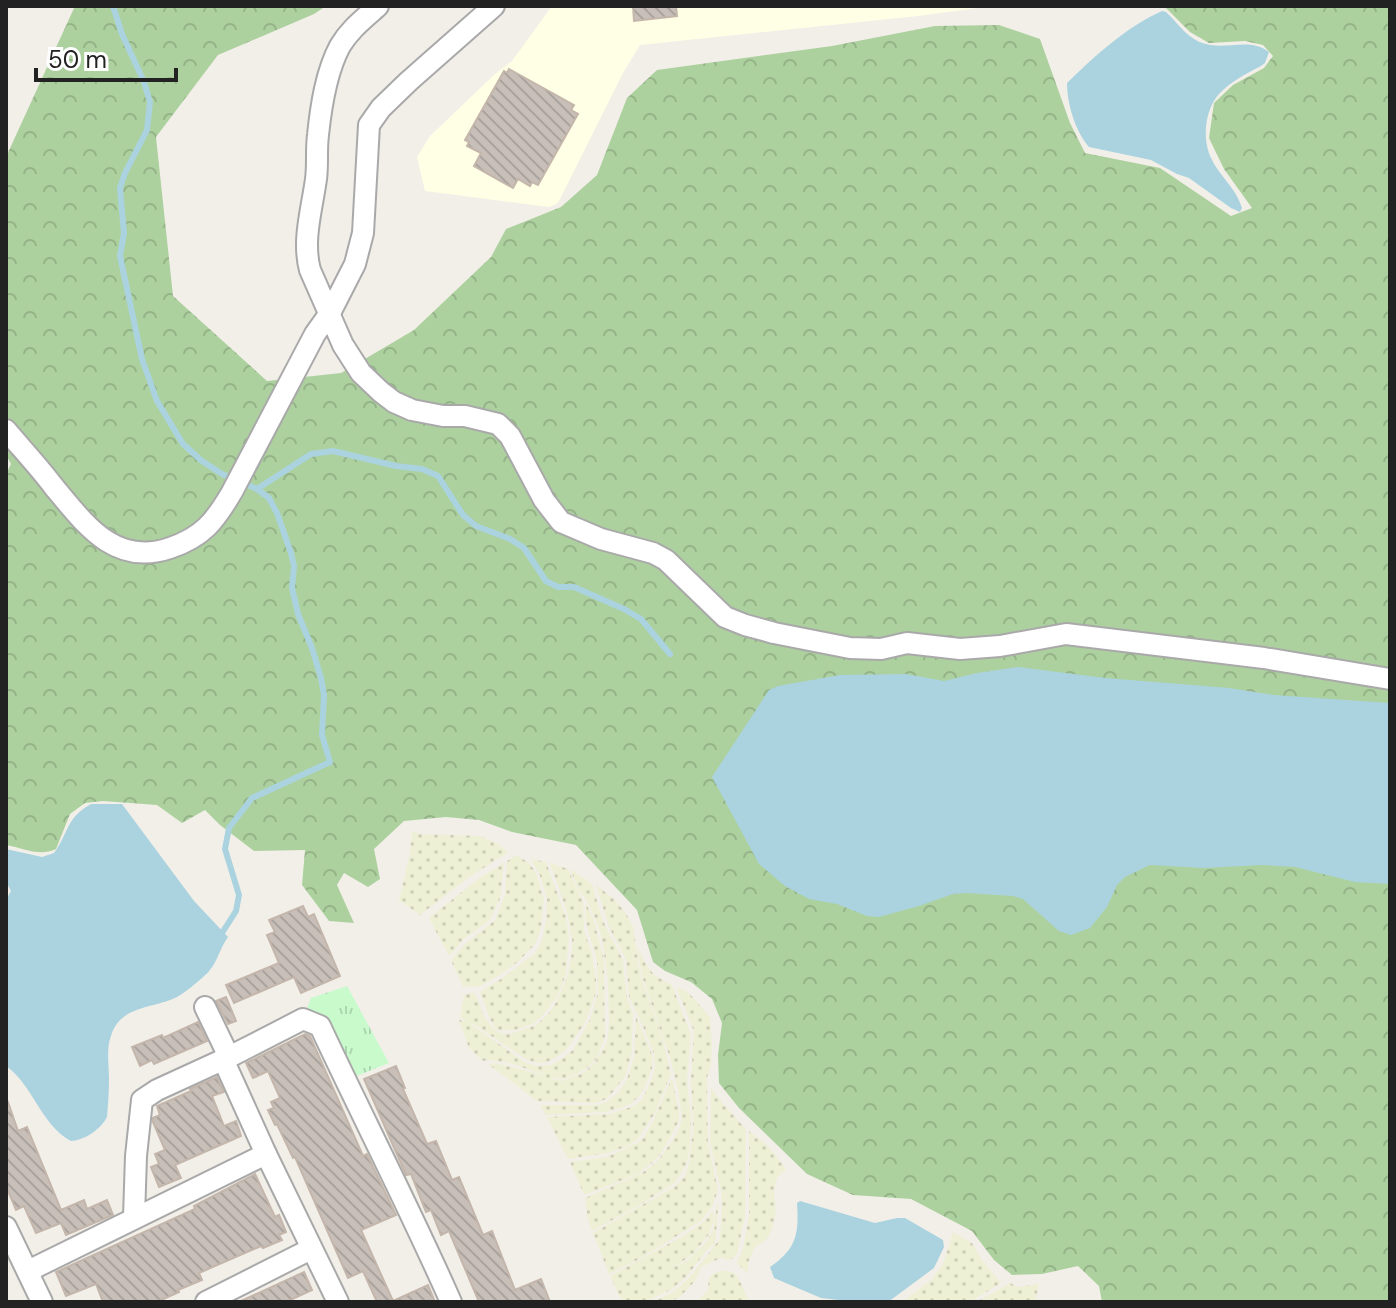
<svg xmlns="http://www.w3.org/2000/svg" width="1396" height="1308" viewBox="0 0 1396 1308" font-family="'DM Sans',sans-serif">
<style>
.education{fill:#ffffe5}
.farmland{fill:url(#farmland-dots)}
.forest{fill:url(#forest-crowns)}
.park{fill:url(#park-tufts)}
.water{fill:#aad3df}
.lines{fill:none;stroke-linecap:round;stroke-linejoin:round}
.stream{stroke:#aad3df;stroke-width:6}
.building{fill:url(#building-back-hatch);stroke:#c4b6ab;stroke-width:2}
.street-casing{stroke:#a9a9a9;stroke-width:24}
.street{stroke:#fff;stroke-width:20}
</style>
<defs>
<pattern id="farmland-dots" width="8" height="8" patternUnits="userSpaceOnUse" patternTransform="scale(2)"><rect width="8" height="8" fill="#eef0d5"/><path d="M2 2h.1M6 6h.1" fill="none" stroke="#ccceb7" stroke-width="1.8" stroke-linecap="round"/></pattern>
<pattern id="forest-crowns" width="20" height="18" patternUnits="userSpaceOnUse" patternTransform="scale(2)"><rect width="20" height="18" fill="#add19e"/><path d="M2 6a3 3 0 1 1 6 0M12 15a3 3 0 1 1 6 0" fill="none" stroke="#95b388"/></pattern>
<pattern id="park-tufts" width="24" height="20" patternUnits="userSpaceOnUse" patternTransform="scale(2)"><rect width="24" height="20" fill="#c8facc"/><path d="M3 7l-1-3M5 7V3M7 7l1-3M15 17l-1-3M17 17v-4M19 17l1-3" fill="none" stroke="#acd6af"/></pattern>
<pattern id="building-back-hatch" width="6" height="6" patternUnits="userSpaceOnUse" patternTransform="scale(2)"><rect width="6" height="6" fill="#c7bfb8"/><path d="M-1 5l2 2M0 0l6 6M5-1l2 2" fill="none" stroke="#aba49e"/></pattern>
</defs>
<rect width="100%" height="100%" fill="#f2efe9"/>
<!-- education -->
<polygon class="education" points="552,6 992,6 918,16 640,45 623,73 558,203 549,207 425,191 417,157 430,136 494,75 512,61"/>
<!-- farmland -->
<g class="farmland">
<polygon points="412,831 420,834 480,836 497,843 508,852 468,878 420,915 399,900 410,853"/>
<polygon points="517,855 530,864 536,873 544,900 541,928 536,943 519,961 500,975 480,986 463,987 451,960 465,944 495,920 505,894 507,861"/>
<polygon points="531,859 546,862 566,917 569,936 566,974 557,997 543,1015 533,1024 515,1030 497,1030 491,1021 480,992 504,977 535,953 542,940 546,921 547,899 540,876"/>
<polygon points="504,863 500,899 490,920 464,939 449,956 429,918 482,876"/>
<polygon points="550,863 568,869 583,902 584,931 592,953 596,980 596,994 585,1023 567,1049 555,1058 547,1062 537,1063 527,1060 475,1025 469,1023 526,1063 538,1066 551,1065 561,1059 573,1050 590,1019 598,993 597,962 585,919 586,903 593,918 604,959 605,1037 597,1058 589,1066 577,1074 563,1079 547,1077 561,1081 570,1078 583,1073 594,1064 607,1042 609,1024 608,982 602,939 595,918 587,901 579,891 570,869 581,876 592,884 603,921 623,960 627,998 633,1014 632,1051 626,1075 612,1093 606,1099 596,1103 537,1101 488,1064 495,1063 547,1076 510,1063 489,1060 483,1061 469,1048 459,1020 467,1021 460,1017 464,995 470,993 475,993 484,1016 493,1028 500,1033 510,1034 536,1025 548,1014 557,1001 568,974 572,951 572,940 567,912"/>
<polygon points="596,885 614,899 625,912 633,926 640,974 662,1037 671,1074 655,1113 638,1139 628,1146 608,1153 568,1159 547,1117 610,1114 634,1106 642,1099 647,1089 653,1075 655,1065 654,1054 645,1031 629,997 626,960 609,927"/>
<polygon points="637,948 638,948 645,963 654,975 672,985 691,1035 687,1080 691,1117 690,1151 685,1167 675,1183 640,1205 592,1231 588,1219 585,1198 642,1173 657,1162 674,1138 679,1129 682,1117 678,1090 670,1058 642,976"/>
<polygon points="676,987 688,992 710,1017 712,1044 711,1065 707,1078 708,1142 718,1190 713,1205 701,1221 641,1258 609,1274 593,1233 674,1187 685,1176 689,1163 693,1130 691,1078 694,1031"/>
<polygon points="636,1016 653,1056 652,1069 644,1089 639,1096 632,1103 621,1108 605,1112 546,1115 540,1105 597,1105 606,1102 619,1092 627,1079 634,1057"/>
<polygon points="672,1078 679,1111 679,1121 662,1152 653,1162 638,1174 584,1195 570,1162 607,1157 639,1142 645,1135 652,1123"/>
<polygon points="711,1088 724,1105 746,1129 745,1216 737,1254 732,1259 726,1260 723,1257 701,1267 696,1280 680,1297 670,1302 653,1302 673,1292 688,1279 720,1239 722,1204 721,1190 710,1143"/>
<polygon points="749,1131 768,1146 786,1169 777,1178 774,1191 776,1211 772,1230 766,1240 755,1247 749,1260 747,1273 737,1263 743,1249 749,1215"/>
<polygon points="719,1204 715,1243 706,1251 687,1276 672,1289 645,1302 625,1302 621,1299 622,1297 620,1298 610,1276 683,1236 702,1223 713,1210 714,1220 709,1234 694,1253 673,1268 688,1260 706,1242 713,1230 717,1205"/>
<polygon points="953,1232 972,1243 982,1260 1001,1283 970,1302 902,1302 932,1279 943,1264"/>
<polygon points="722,1270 734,1273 739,1279 749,1302 697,1302 709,1289 708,1280 713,1274"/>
<polygon points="1010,1283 1018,1287 1039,1284 1035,1302 976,1302"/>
</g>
<!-- forest -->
<path class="forest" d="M 75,6 L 326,6 L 314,14 L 218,55 L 156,137 L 173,296 L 267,381 L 341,373 L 414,330 L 491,257 L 506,229 L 561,207 L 597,175 L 627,98 L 657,70 L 832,46 L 935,26 L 999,25 L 1040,39 L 1070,123 L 1085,153 L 1160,168 L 1231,216 L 1252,208 L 1224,169 L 1209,138 L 1214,103 L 1233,85 L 1264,68 L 1273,56 L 1263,45 L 1245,41 L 1209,43 L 1190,32 L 1164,6 L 1390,6 L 1390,1302 L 1102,1302 L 1099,1286 L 1078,1266 L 1042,1274 L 1012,1275 L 994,1260 L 972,1231 L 911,1199 L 853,1195 L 807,1174 L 739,1108 L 719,1083 L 718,1055 L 722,1023 L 712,999 L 691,982 L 665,971 L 653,962 L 637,910 L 576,845 L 512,832 L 479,820 L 446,817 L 404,821 L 374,849 L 380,879 L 368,887 L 344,873 L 337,885 L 354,923 L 329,921 L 302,885 L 305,850 L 254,851 L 220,825 L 205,810 L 182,823 L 157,805 L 103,801 L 85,803 L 70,814 L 56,849 C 39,857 24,848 6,845 L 6,474 L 11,464 L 6,455 L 6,157 Z"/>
<!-- park -->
<polygon class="park" points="347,986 389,1063 349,1079 304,1016 311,998"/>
<!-- water -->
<g class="water">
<path d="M 1162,11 L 1166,12 C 1178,23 1188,40 1206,44 C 1226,50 1250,37 1269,52 L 1265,63 L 1261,66 C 1247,73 1230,82 1219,94 C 1204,111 1202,141 1212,160 C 1221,178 1236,188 1242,208 L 1240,212 L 1231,208 L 1189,178 L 1177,174 L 1151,160 L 1089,147 C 1075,131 1067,103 1067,83 C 1095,56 1126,27 1162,11 Z"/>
<polygon points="1018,667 1105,678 1229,688 1274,695 1390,703 1390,884 1355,882 1295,867 1262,865 1204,868 1150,865 1125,877 1117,885 1107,907 1090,928 1071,935 1059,931 1023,899 1013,896 966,893 953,894 919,906 879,917 867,916 837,904 809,899 785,886 759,864 712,777 769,690 778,686 840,675 906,674 944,681 977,673"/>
<path d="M 91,804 L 122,804 L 194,901 L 228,937 C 217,953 218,965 202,978 C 195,984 186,992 177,997 C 153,1009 120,1005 111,1036 C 106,1049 109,1065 109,1079 C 109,1092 108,1104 107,1117 C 101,1129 85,1140 71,1141 C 41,1125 33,1085 6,1066 L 6,900 L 11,891 L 6,882 L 6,849 L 42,857 L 54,853 C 69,832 66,818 91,804 Z"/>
<path d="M 800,1201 L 875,1223 L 897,1218 L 905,1218 L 943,1240 L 944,1247 L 934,1268 L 888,1302 L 856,1302 L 821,1298 L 774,1278 L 770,1267 C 797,1249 799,1233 797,1203 Z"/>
</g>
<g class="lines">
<!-- stream -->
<g class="stream">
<polyline points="113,6 122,34 144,82 150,102 147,130 125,173 120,188 124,233 120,256 142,359 157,401 183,444 202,461 222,474 257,489 269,498 277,513 291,553 294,566 292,588 298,614 312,648 321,678 324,695 322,735 330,762 252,798 229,828 225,849 239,895 236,911 222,933 215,935"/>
<polyline points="257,489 311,454 333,451 396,466 422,469 438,476 463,515 476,526 510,539 524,548 546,581 558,587 574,587 624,609 641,619 670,654"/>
</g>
</g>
<!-- building -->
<g class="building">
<polygon points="633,6 676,6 677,16 634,21"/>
<polygon points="509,69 574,105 571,110 578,114 538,185 532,182 530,186 518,179 513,188 474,166 481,153 467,146 469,142 465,140 504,71 507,73"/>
<polygon points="303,906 308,917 314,914 340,976 301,993 294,977 234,1003 226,985 279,963 267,935 275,932 269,920"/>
<polygon points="226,997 236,1021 228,1024 216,1001"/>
<polygon points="198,1022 207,1041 154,1064 152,1060 140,1066 132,1047 162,1035 163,1038"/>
<polygon points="305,1034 310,1036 363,1156 367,1154 396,1215 361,1230 393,1301 428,1285 435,1302 377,1302 363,1271 348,1278 295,1157 293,1158 277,1124 275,1125 268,1110 274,1108 271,1102 280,1098 268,1071 253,1078 246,1063"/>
<polygon points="396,1066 405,1088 403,1089 427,1144 436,1141 452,1180 459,1177 483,1235 492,1231 515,1290 541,1279 550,1302 479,1302 449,1231 441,1235 431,1210 426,1212 411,1174 406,1175 364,1079"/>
<polygon points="217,1077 224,1092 212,1096 224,1126 236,1121 241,1136 175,1165 181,1178 159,1187 151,1167 159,1164 155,1154 165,1150 153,1122 153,1118 160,1115 157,1106 191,1091 190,1089"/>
<polygon points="8,1102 18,1131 27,1127 61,1210 84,1200 87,1209 107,1200 113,1215 66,1235 61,1223 36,1233 24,1206 16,1210 6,1186 6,1103"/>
<polygon points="255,1174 275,1217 279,1215 286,1232 279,1235 282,1240 263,1248 261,1246 199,1273 202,1280 178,1290 179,1292 157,1302 103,1302 96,1284 66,1296 56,1272 195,1209 194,1206"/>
<polygon points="304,1272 312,1290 286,1302 239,1302"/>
</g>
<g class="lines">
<!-- street casing -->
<g class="street-casing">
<g id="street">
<path d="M 378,6 C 364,19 350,29 340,46 C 326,72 321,106 318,135 C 316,150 318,164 316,179 C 312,209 302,240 310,270 L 343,345 L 361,373 L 381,392 L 394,402 L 412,410 L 443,416 L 465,416 L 498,424 L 510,436 L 544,500 L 561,522 L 601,539 L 653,553 L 666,560 L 725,617 L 745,625 L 774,633 L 850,648 L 881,649 L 907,643 L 960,649 L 1000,646 L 1066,634 L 1264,658 L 1390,679"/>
<path d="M 6,430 C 22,449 39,467 54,487 C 85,524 115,567 170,548 C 203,537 215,521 232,492 L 315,334 L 330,313 L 355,264 L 363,233 L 369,125 L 381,108 L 409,81 L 494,6"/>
<polyline points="205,1007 229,1057"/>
<polyline points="266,1154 338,1302"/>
<path d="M 134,1217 L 136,1156 L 142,1100 L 157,1090 L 229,1057 L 303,1019 L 320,1026 C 363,1118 410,1209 451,1302"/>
<polyline points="6,1227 42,1302"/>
<polyline points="28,1271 266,1154 223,1059"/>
<polyline points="206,1302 311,1249"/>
</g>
</g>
<!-- street -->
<use href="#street" class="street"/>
</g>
<!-- border -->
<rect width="1396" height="1308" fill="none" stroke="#222222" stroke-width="16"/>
<!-- scale -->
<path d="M36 68v12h140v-12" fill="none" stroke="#222222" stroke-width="4"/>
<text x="48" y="68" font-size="24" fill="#222222" stroke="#ffffff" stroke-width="6" paint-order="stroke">50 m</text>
</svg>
